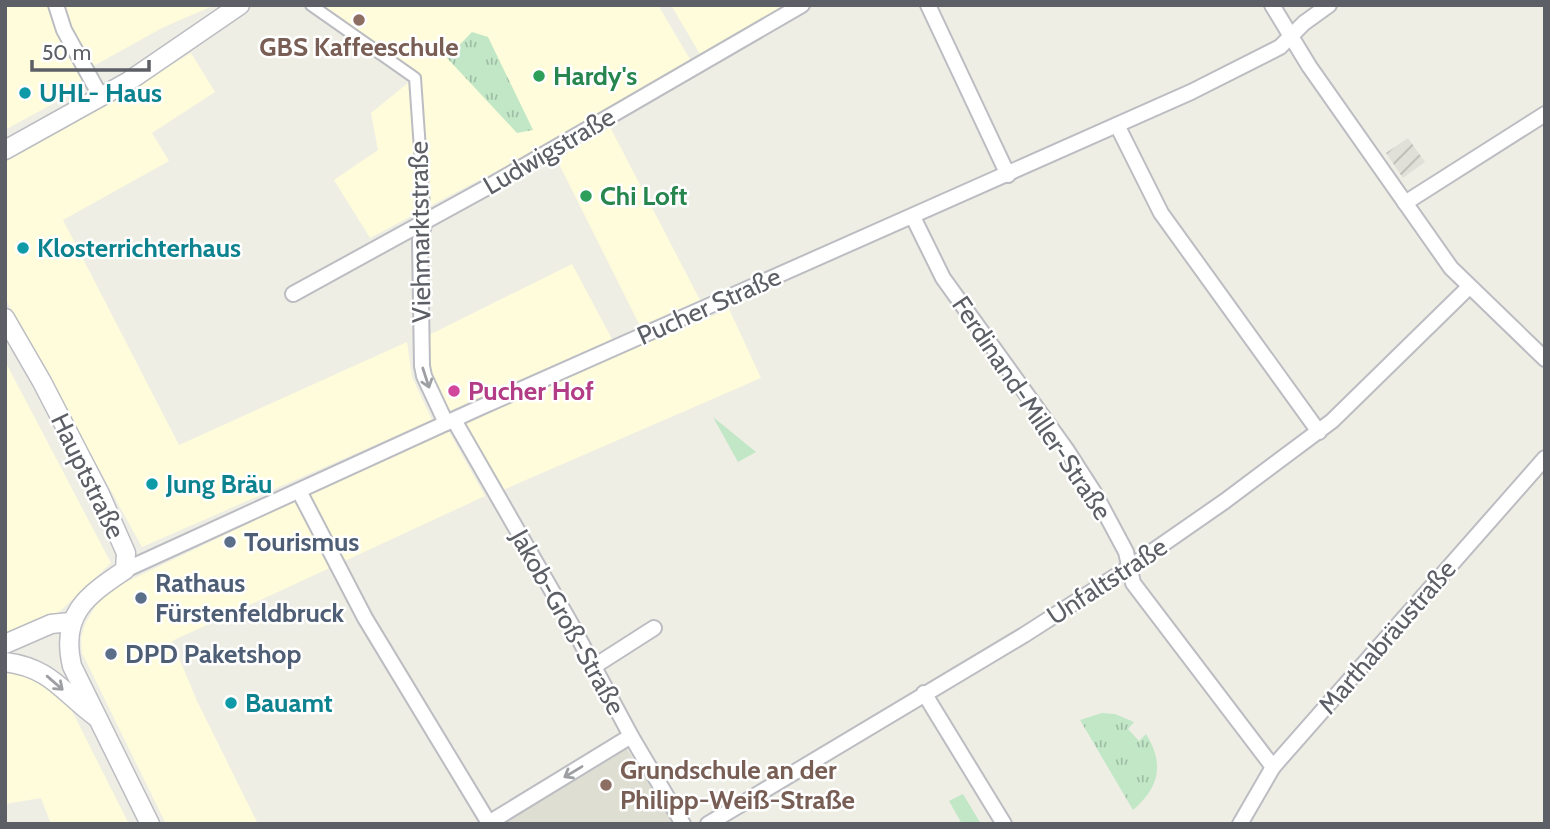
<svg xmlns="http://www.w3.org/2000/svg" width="1550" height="829" viewBox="0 0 1550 829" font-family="Cabin,sans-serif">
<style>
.commercial{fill:#fefcda}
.industrial{fill:url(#industrial-furrows)}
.education{fill:#dfded2}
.grass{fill:#c1e7c7}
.park{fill:url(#park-tufts)}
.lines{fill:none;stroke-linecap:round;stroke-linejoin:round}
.pedestrian-casing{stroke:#bcbdc3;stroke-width:14}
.minor-casing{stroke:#bcbdc3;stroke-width:18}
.tertiary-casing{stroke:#bcbdc3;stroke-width:21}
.pedestrian{stroke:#fff;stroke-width:10}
.minor{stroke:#fff;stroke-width:14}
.tertiary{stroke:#fff;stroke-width:18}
.oneway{stroke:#9d9fa3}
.education-dot{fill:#8d6e63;stroke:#fff;stroke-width:2.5}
.leisure-dot{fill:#2e9e5b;stroke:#fff;stroke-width:2.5}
.culture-dot{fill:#0f9aa8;stroke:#fff;stroke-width:2.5}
.hotel-dot{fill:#d1479c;stroke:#fff;stroke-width:2.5}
.service-dot{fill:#5c6f8a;stroke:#fff;stroke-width:2.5}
.labels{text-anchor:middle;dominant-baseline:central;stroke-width:5;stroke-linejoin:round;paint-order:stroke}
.education-label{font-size:26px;font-weight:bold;fill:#785e54;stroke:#fff}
.leisure-label{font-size:26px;font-weight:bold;fill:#27864d;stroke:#fff;text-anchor:start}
.culture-label{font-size:26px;font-weight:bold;fill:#0d838f;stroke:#fff;text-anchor:start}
.street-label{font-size:26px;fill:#5c5f65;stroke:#fff}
.hotel-label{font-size:26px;font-weight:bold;fill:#b23c85;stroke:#fff;text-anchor:start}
.service-label{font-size:26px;font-weight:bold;fill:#4e5e75;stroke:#fff;text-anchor:start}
</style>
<defs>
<pattern id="industrial-furrows" width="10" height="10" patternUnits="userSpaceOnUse" patternTransform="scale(1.75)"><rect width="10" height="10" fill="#e0e0d9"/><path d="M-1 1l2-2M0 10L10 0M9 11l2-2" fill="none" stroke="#b9b9b4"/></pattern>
<pattern id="park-tufts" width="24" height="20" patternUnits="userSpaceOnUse" patternTransform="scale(1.75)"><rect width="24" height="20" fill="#c1e7c7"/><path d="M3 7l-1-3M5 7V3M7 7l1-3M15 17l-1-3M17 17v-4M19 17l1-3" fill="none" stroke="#a0bea5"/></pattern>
</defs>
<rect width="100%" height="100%" fill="#efeee4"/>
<!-- commercial -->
<g class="commercial">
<polygon points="5,5 52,5 89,84 5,130"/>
<polygon points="63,5 215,5 162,28 90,68 72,35"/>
<polygon points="311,5 658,5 694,66 370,238 334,180 378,150 371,113 414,78"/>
<polygon points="671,5 795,5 704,61"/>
<polygon points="191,53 215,92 152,133 169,161 63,220 179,445 407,342 412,377 432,420 142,547 5,298 5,156 89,114"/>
<polygon points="609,125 700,300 640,326 555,156"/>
<polygon points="572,264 612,339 447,412 426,369 421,339"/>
<polygon points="729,309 761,378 496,493 456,423"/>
<polygon points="5,361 111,563 57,614 5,639"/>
<polygon points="447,428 485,496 172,641 197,701 258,824 166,824 82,653 81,638 85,624 96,605 118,586"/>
<polygon points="5,668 16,668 46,684 70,707 129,824 51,824 41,798 5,804"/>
</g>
<!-- industrial -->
<polygon class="industrial" points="1408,138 1425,162 1403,178 1386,153"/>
<!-- education -->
<polygon class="education" points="625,746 674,824 501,824"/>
<!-- grass -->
<g class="grass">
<polygon points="713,417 756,452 738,462"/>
<polygon points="963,794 981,824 962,824 949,801"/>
</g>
<!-- park -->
<g class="park">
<polygon points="472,32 488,37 533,130 517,133 447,58"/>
<path d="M 1102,713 L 1115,714 L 1134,722 L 1128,729 L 1139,741 L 1146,734 C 1165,764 1159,788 1133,810 L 1080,720 Z"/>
</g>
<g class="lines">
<!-- pedestrian casing -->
<g class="pedestrian-casing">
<polyline id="pedestrian" points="311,5 415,78 425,221"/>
</g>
<!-- minor casing -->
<g class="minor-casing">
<g id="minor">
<polyline points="56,5 64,30 101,97"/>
<polyline points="928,5 1008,175"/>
<polyline points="1272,5 1309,66 1451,268 1545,359"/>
<polyline points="1117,125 1161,213 1319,432"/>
<polyline points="1405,203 1545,114"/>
<polyline points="913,217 943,278 1066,449 1095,494 1126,552 1133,583 1273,767"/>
<polyline points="425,221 420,240 422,366 424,376 446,423"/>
<polyline points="293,294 486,188 802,5"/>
<polyline points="454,420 571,624 631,736 683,824"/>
<polyline points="299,491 365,618 489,823"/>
<polyline points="125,570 479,408 1191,92 1280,47 1304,23 1329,5"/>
<polyline points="593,667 654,628"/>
<polyline points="924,693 1004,824"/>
<polyline points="487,824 631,736"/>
<polyline points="708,824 1024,635 1130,567 1225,501 1332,421 1469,287"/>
<polyline points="1240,824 1273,767 1545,458"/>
</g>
</g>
<!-- tertiary casing -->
<g class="tertiary-casing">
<g id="tertiary">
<polyline points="5,150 129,81 240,5"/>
<path d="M 5,318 L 42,382 L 100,494 L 126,553 L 125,570 C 86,596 60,615 72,666 L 150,824"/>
<polyline points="5,644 51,624 70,622"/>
<path d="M 5,662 C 51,668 61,691 96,717"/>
</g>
</g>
<!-- pedestrian -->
<use href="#pedestrian" class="pedestrian"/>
<!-- minor -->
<use href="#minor" class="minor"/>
<!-- tertiary -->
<use href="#tertiary" class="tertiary"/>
</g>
<!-- one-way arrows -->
<defs><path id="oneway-shaft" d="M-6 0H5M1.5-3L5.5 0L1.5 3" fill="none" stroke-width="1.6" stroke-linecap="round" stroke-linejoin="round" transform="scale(1.75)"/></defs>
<g class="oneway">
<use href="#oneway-shaft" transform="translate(426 378) rotate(72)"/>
<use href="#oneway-shaft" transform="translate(55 683) rotate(41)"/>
<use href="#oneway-shaft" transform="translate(573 772) rotate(149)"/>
</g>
<!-- markers -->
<g class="education-dot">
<circle cx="359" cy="20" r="7"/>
<circle cx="606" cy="785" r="7"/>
</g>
<g class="leisure-dot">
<circle cx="539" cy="76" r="7"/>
<circle cx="586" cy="196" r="7"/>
</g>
<g class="culture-dot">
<circle cx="25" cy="93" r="7"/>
<circle cx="23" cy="248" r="7"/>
<circle cx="152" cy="484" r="7"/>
<circle cx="231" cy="703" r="7"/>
</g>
<circle class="hotel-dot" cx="454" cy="391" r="7"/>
<g class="service-dot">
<circle cx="230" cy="542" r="7"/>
<circle cx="141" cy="598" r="7"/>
<circle cx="111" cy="654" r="7"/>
</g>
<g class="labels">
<!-- education labels -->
<g class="education-label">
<text x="359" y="47">GBS Kaffeeschule</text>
<text x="620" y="770" text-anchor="start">Grundschule an der<tspan x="620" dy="30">Philipp-Weiß-Straße</tspan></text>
</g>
<!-- leisure labels -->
<g class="leisure-label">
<text x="553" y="76">Hardy's</text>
<text x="600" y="196">Chi Loft</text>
</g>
<!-- culture labels -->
<g class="culture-label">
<text x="39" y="93">UHL- Haus</text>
<text x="37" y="248">Klosterrichterhaus</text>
<text x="166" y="484">Jung Bräu</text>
<text x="245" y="703">Bauamt</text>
</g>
<!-- street labels -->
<g class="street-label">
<text transform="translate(549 151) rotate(-30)">Ludwigstraße</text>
<text transform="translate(420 232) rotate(-91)">Viehmarktstraße</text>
<text transform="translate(709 306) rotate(-24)">Pucher Straße</text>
<text transform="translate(1032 408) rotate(56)">Ferdinand-Miller-Straße</text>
<text transform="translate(88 476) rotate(64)">Hauptstraße</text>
<text transform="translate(1107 581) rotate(-33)">Unfaltstraße</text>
<text transform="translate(568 622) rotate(61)">Jakob-Groß-Straße</text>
<text transform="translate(1387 637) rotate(-49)">Marthabräustraße</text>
</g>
<!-- hotel labels -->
<g class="hotel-label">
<text x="468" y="391">Pucher Hof</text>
</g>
<!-- service labels -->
<g class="service-label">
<text x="244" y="542">Tourismus</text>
<text x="155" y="583">Rathaus<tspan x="155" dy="30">Fürstenfeldbruck</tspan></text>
<text x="125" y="654">DPD Paketshop</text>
</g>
</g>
<!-- border -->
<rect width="1550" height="829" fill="none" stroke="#5c5f65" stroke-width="14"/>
<!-- scale -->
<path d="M32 60v10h117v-10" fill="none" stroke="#5c5f65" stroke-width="3.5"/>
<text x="42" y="60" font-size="21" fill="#5c5f65" stroke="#ffffff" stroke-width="5" paint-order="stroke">50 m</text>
</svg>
